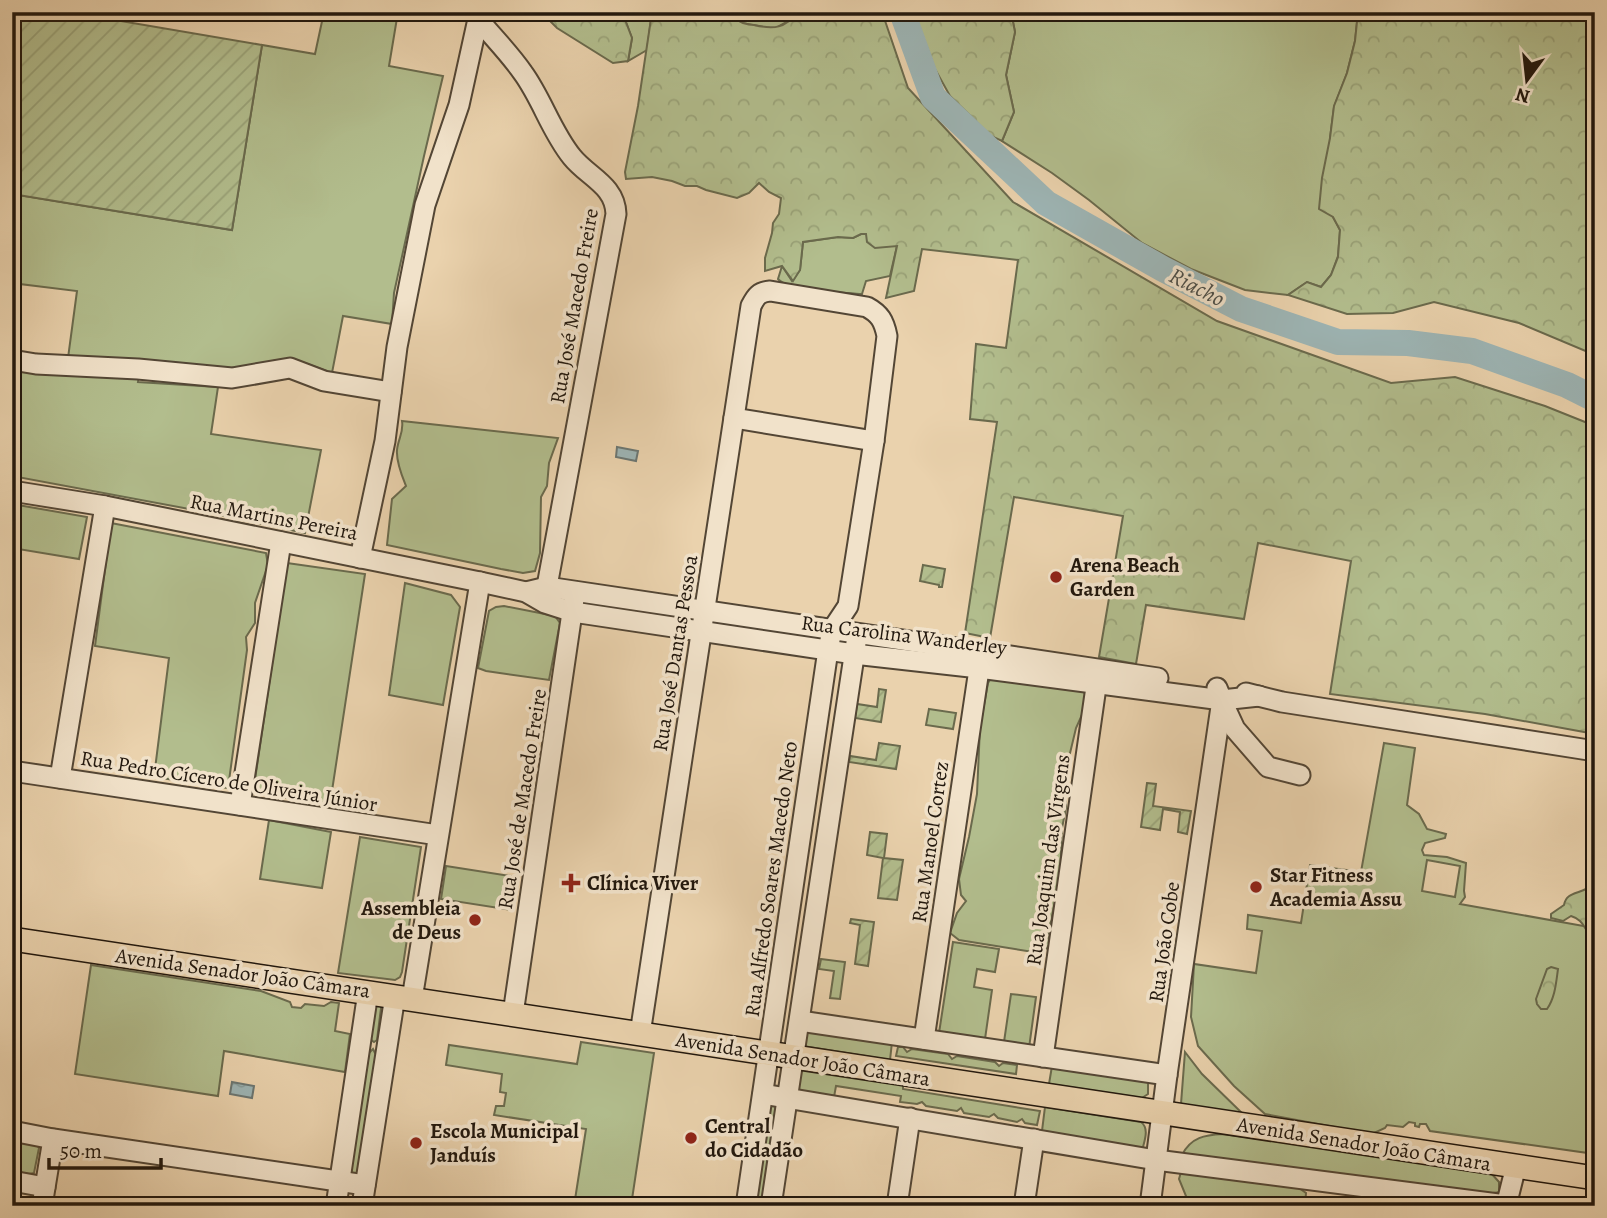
<svg xmlns="http://www.w3.org/2000/svg" width="1607" height="1218" viewBox="0 0 1607 1218" font-family="Alegreya,serif">
<style>
.green{fill:#b2bd8d;stroke:#6a6a4d;stroke-width:2;fill-rule:evenodd}
.forest{fill:url(#forest-crowns);stroke:#6a6a4d;stroke-width:2}
.garden{fill:url(#garden-furrows);stroke:#6a6a4d;stroke-width:2}
.water{fill:url(#water-ripples);stroke:#6b7672;stroke-width:2}
.lines{fill:none;stroke-linecap:round;stroke-linejoin:round}
.river{stroke:#9db5b5;stroke-width:26}
.minor-casing{stroke:#534635;stroke-width:23}
.major-casing{stroke:#21170d;stroke-width:26}
.minor{stroke:#f1e2ca;stroke-width:19}
.major{stroke:#ead2ad;stroke-width:23}
.poi-dot{fill:#8f2418;stroke:#f1e2ca;stroke-width:2.5}
.labels{text-anchor:middle;dominant-baseline:central;stroke-width:7;stroke-linejoin:round;paint-order:stroke}
.street-label{font-size:21px;fill:#21170d;stroke:#f1e2ca}
.poi-label{font-size:21px;font-weight:bold;fill:#21170d;stroke:#f1e2ca;text-anchor:start}
.water-label{font-size:23px;font-style:italic;fill:#4c4e48;stroke:#f1e2ca}
</style>
<defs>
<pattern id="forest-crowns" width="20" height="18" patternUnits="userSpaceOnUse" patternTransform="scale(1.75)"><rect width="20" height="18" fill="#b2bd8d"/><path d="M2 6a3 3 0 1 1 6 0M12 15a3 3 0 1 1 6 0" fill="none" stroke="#99a278"/></pattern>
<pattern id="garden-furrows" width="10" height="10" patternUnits="userSpaceOnUse" patternTransform="scale(1.75)"><rect width="10" height="10" fill="#b2bd8d"/><path d="M-1 1l2-2M0 10L10 0M9 11l2-2" fill="none" stroke="#99a278"/></pattern>
<pattern id="water-ripples" width="26" height="14" patternUnits="userSpaceOnUse" patternTransform="scale(1.75)"><rect width="26" height="14" fill="#9db5b5"/><path d="M2 4q2-2 4 0t4 0M15 11q2-2 4 0t4 0" fill="none" stroke="#879b9a"/></pattern>
</defs>
<rect width="100%" height="100%" fill="#ead2ad"/>
<filter id="stains"><feTurbulence type="fractalNoise" baseFrequency=".00286" numOctaves="4"/><feColorMatrix values="0 0 0 0 .2 0 0 0 0 .09 0 0 0 0 .02 0 0 0 .5 -.17"/></filter>
<radialGradient id="worn" r=".72"><stop offset=".6" stop-color="#630" stop-opacity="0"/><stop offset="1" stop-color="#630" stop-opacity=".3"/></radialGradient>
<!-- green -->
<g class="green">
<polygon points="68,12 124,12 121,21"/>
<polygon points="324,12 398,12 389,66 443,76 424,156 394,293 392,324 343,316 332,373 294,359 278,360 232,369 68,358 77,291 12,283 12,194 232,230 262,45 315,54"/>
<polygon points="625,12 652,12 647,50 628,61 632,38 624,17"/>
<polygon points="727,12 799,12 794,18 774,29 742,23"/>
<polygon points="1011,12 1358,12 1355,41 1347,73 1334,107 1330,138 1333,217 1340,230 1338,256 1331,275 1321,287 1307,282 1288,295 1245,290 1191,269 1142,243 1089,200 1052,173 1002,141 1014,112 1006,75 1015,32"/>
<path d="M 861,234 L 866,234 L 897,246 L 890,276 L 866,281 L 862,294 C 843,292 789,292 778,279 L 782,266 L 792,281 L 800,270 L 803,242 L 838,237 L 853,238 Z"/>
<polygon points="12,369 139,376 138,382 218,387 211,434 321,450 305,533 200,511 12,476"/>
<path d="M 402,421 L 558,438 L 549,463 L 547,486 L 541,497 L 540,553 L 535,571 L 523,573 L 501,569 L 387,545 L 392,499 L 406,486 C 402,476 396,462 397,450 C 398,439 404,432 402,421 Z"/>
<polygon points="12,504 87,517 79,559 12,548"/>
<polygon points="111,523 266,553 268,565 255,603 255,623 246,637 247,650 228,788 154,777 169,658 95,646"/>
<polygon points="287,563 365,574 330,804 253,793"/>
<polygon points="405,583 451,595 460,607 443,705 389,695"/>
<polygon points="504,606 555,616 560,623 549,680 486,671 478,668 489,611 496,607"/>
<polygon points="991,678 1071,688 1086,693 1086,706 1076,728 1066,770 1066,808 1062,828 1060,880 1048,934 1049,945 1045,950 1039,953 959,940 950,933 957,913 966,901 961,895 959,879 969,837 977,794 980,727 988,683"/>
<polygon points="929,709 956,713 953,729 926,725"/>
<path d="M 1384,743 L 1415,748 L 1407,805 L 1419,814 L 1427,829 L 1446,834 L 1445,838 L 1425,843 L 1422,850 L 1424,855 L 1447,857 L 1466,863 L 1464,891 L 1465,897 L 1460,904 L 1595,928 L 1595,1154 L 1430,1131 L 1426,1124 L 1420,1124 L 1419,1127 L 1415,1126 L 1415,1123 L 1409,1122 L 1403,1127 L 1387,1125 L 1385,1128 L 1372,1134 L 1265,1114 L 1234,1086 L 1198,1046 L 1191,1017 L 1194,964 L 1256,973 L 1262,931 L 1247,929 L 1248,915 L 1301,923 L 1310,865 L 1361,872 ZM 1427,860 L 1460,866 L 1455,897 L 1422,891 Z"/>
<polygon points="269,820 331,832 322,888 260,879"/>
<polygon points="360,837 421,847 402,972 400,977 395,980 338,973"/>
<polygon points="446,866 517,877 512,910 441,899"/>
<polygon points="953,942 999,949 995,972 977,969 974,987 992,990 985,1039 1004,1042 1011,994 1036,997 1029,1048 939,1033"/>
<polygon points="821,959 845,962 840,999 830,998 834,971 819,969"/>
<polygon points="91,965 261,991 290,1002 292,1007 301,1008 305,1004 324,1006 331,1002 339,1003 335,1031 350,1034 345,1072 224,1051 218,1096 75,1074"/>
<polygon points="375,1005 381,1006 381,1008 377,1040 374,1042 370,1039"/>
<polygon points="803,1029 892,1042 890,1060 803,1046"/>
<polygon points="581,1042 654,1053 631,1206 574,1206 586,1129 494,1115 496,1106 504,1106 506,1093 500,1092 502,1074 446,1065 449,1045 577,1064"/>
<polygon points="898,1047 903,1047 907,1052 912,1049 948,1054 952,1059 957,1056 995,1062 999,1066 1003,1063 1017,1065 1016,1074 896,1056"/>
<polygon points="373,1049 376,1055 357,1174 350,1173 369,1053"/>
<polygon points="1185,1052 1202,1074 1243,1114 1181,1104"/>
<polygon points="1052,1066 1146,1080 1148,1082 1148,1094 1142,1098 1049,1084"/>
<polygon points="800,1069 903,1085 903,1089 1040,1111 1037,1125 1025,1123 1022,1119 1017,1122 998,1118 994,1114 989,1117 964,1113 961,1108 957,1111 926,1106 922,1102 917,1104 900,1102 901,1096 836,1086 834,1097 795,1090"/>
<polygon points="769,1104 778,1106 763,1206 753,1206"/>
<path d="M 1045,1107 L 1141,1122 C 1149,1128 1145,1139 1143,1147 L 1142,1148 L 1042,1131 Z"/>
<path d="M 1223,1134 L 1407,1159 L 1491,1173 L 1499,1182 L 1499,1192 C 1490,1196 1454,1190 1441,1189 L 1182,1155 C 1191,1137 1205,1135 1223,1134 Z"/>
<polygon points="12,1139 37,1145 39,1148 34,1173 29,1174 12,1171"/>
<polygon points="1181,1172 1276,1182 1299,1188 1306,1193 1305,1206 1190,1206 1179,1179"/>
</g>
<!-- forest -->
<g class="forest">
<polygon points="541,12 625,12 624,17 632,38 628,61 613,63 557,28"/>
<path d="M 652,12 L 704,12 L 707,16 C 732,8 724,15 743,23 C 746,24 750,25 754,25 C 775,30 784,28 799,12 L 882,12 L 908,88 L 1013,202 L 1217,321 L 1391,383 L 1455,377 L 1545,406 L 1595,426 L 1595,734 L 1485,714 L 1330,694 L 1351,561 L 1258,543 L 1244,619 L 1146,605 L 1136,664 L 1099,657 L 1123,516 L 1014,497 L 990,638 L 965,633 L 997,422 L 970,419 L 976,344 L 1006,348 L 1018,260 L 922,249 L 914,291 L 886,298 L 897,246 L 875,248 L 867,242 L 866,234 L 861,234 L 853,238 L 838,237 L 803,242 L 800,270 L 793,281 L 782,266 L 765,271 L 765,258 L 772,233 L 773,223 L 779,214 L 781,198 L 769,192 L 759,183 L 749,193 L 737,198 L 706,190 L 697,186 L 685,186 L 672,181 L 652,177 L 626,179 L 625,172 L 638,106 Z"/>
<polygon points="914,12 1011,12 1015,32 1006,75 1014,112 1002,141 991,136 950,96 935,69"/>
<polygon points="1358,12 1595,12 1595,355 1519,323 1434,302 1393,313 1347,314 1288,295 1307,282 1321,287 1331,275 1338,257 1340,230 1333,217 1319,209 1322,178 1330,138 1334,106 1347,73 1355,41"/>
<path d="M 1586,889 L 1588,903 L 1595,915 L 1595,936 C 1582,932 1587,921 1571,916 L 1563,921 L 1551,918 L 1551,914 L 1564,905 C 1566,893 1576,894 1586,889 Z"/>
<path d="M 1551,967 L 1558,969 C 1556,983 1555,998 1547,1009 L 1541,1009 L 1537,1004 L 1536,999 L 1547,969 Z"/>
</g>
<!-- garden -->
<g class="garden">
<polygon points="12,12 68,12 262,45 232,230 12,194"/>
<polygon points="923,565 945,569 942,587 939,587 939,585 920,581"/>
<polygon points="879,689 886,690 881,722 855,718 857,704 877,707"/>
<polygon points="879,743 900,746 896,769 849,762 850,756 876,760"/>
<polygon points="1147,783 1156,784 1153,806 1191,811 1187,834 1178,832 1180,812 1163,809 1160,830 1141,827"/>
<polygon points="870,832 887,834 884,858 903,860 897,900 878,898 883,858 867,855"/>
<polygon points="851,919 874,922 868,966 855,964 860,925 850,923"/>
</g>
<!-- water -->
<g class="water">
<polygon points="617,447 638,451 636,461 616,457"/>
<polygon points="232,1082 254,1086 252,1098 230,1094"/>
</g>
<g class="lines">
<!-- river -->
<polyline class="river" points="902,12 933,97 1046,203 1163,269 1241,309 1338,342 1408,343 1472,351 1567,385 1595,399"/>
<!-- minor casing -->
<g class="minor-casing">
<g id="minor">
<path d="M 478,19 C 493,37 510,54 523,73 C 542,99 551,131 572,157 C 588,177 615,185 616,214 L 545,597"/>
<polyline points="12,360 36,364 138,369 232,378 290,368 324,381 391,392"/>
<polyline points="734,418 874,441"/>
<polyline points="12,491 105,506 480,582 526,592 545,603 573,612 854,654 979,668 1222,700 1259,696"/>
<polyline points="360,558 385,441 397,347 425,205 459,105 478,19 476,13"/>
<polyline points="526,592 547,587 1158,678"/>
<polyline points="1246,693 1282,702 1595,751"/>
<polyline points="1222,701 1235,729 1268,767 1300,775"/>
<polyline points="12,771 438,835"/>
<polyline points="60,778 105,506"/>
<polyline points="240,805 281,542"/>
<polyline points="412,999 480,582"/>
<polyline points="513,1014 574,599"/>
<polyline points="800,1021 1167,1075"/>
<path d="M 640,1034 L 751,306 C 756,296 759,292 770,291 L 867,307 C 880,314 884,321 887,336 L 874,441 L 848,606 L 832,630 L 828,650 L 746,1206"/>
<polyline points="924,1039 981,656"/>
<polyline points="1043,1057 1098,673"/>
<polyline points="763,1094 1156,1160 1506,1205"/>
<polyline points="12,1131 53,1139 365,1185"/>
<polyline points="12,1181 45,1187"/>
<polyline points="42,1206 53,1139"/>
<polyline points="336,1206 368,992"/>
<polyline points="362,1206 395,996"/>
<polyline points="771,1206 856,643"/>
<polyline points="897,1206 910,1118"/>
<polyline points="1024,1206 1034,1139"/>
<polyline points="1150,1206 1167,1075 1222,700 1217,688"/>
<polyline points="1506,1206 1516,1166"/>
</g>
</g>
<!-- major casing -->
<g class="major-casing">
<polyline id="major" points="12,939 1595,1178"/>
</g>
<!-- minor -->
<use href="#minor" class="minor"/>
<!-- major -->
<use href="#major" class="major"/>
</g>
<!-- markers -->
<g class="poi-dot">
<circle cx="1056" cy="577" r="7"/>
<path d="M567.5 872.5h7v7h7v7h-7v7h-7v-7h-7v-7h7z"/>
<circle cx="1256" cy="887" r="7"/>
<circle cx="475" cy="920" r="7"/>
<circle cx="691" cy="1138" r="7"/>
<circle cx="416" cy="1143" r="7"/>
</g>
<g class="labels">
<!-- street labels -->
<g class="street-label">
<text transform="translate(574 306) rotate(-80)">Rua José Macedo Freire</text>
<text transform="translate(274 517) rotate(11)">Rua Martins Pereira</text>
<text transform="translate(904 635) rotate(7)">Rua Carolina Wanderley</text>
<text transform="translate(675 653) rotate(-81)">Rua José Dantas Pessoa</text>
<text transform="translate(229 781) rotate(9)">Rua Pedro Cícero de Oliveira Júnior</text>
<text transform="translate(522 799) rotate(-81)">Rua José de Macedo Freire</text>
<text transform="translate(930 842) rotate(-82)">Rua Manoel Cortez</text>
<text transform="translate(1048 860) rotate(-82)">Rua Joaquim das Virgens</text>
<text transform="translate(771 879) rotate(-82)">Rua Alfredo Soares Macedo Neto</text>
<text transform="translate(1164 942) rotate(-82)">Rua João Cobe</text>
<text transform="translate(243 973) rotate(8)">Avenida Senador João Câmara</text>
<text transform="translate(803 1059) rotate(9)">Avenida Senador João Câmara</text>
<text transform="translate(1364 1144) rotate(9)">Avenida Senador João Câmara</text>
</g>
<!-- poi labels -->
<g class="poi-label">
<text x="1070" y="565">Arena Beach<tspan x="1070" dy="24">Garden</tspan></text>
<text x="1270" y="875">Star Fitness<tspan x="1270" dy="24">Academia Assu</tspan></text>
<text x="587" y="883">Clínica Viver</text>
<text x="461" y="908" text-anchor="end">Assembleia<tspan x="461" dy="24">de Deus</tspan></text>
<text x="705" y="1126">Central<tspan x="705" dy="24">do Cidadão</tspan></text>
<text x="430" y="1131">Escola Municipal<tspan x="430" dy="24">Janduís</tspan></text>
</g>
<!-- water labels -->
<g class="water-label">
<text transform="translate(1197 287) rotate(27)">Riacho</text>
</g>
</g>
<!-- margin -->
<rect width="1607" height="1218" fill="none" stroke="#ead2ad" stroke-width="42"/>
<rect x="14" y="14" width="1579" height="1190" fill="none" stroke="#21170d" stroke-width="3.5"/>
<rect x="21" y="21" width="1565" height="1176" fill="none" stroke="#21170d" stroke-width="2"/>
<!-- north arrow -->
<g transform="translate(1527 80) rotate(195)" stroke="#f1e2ca" stroke-width="5" paint-order="stroke">
<path d="M0-5L12 26L0 18L-12 26Z" fill="#21170d"/>
<text y="-10" font-size="19" font-weight="bold" text-anchor="middle" fill="#21170d">N</text>
</g>
<!-- scale -->
<path d="M49 1158v10h112v-10" fill="none" stroke="#21170d" stroke-width="3.5"/>
<text x="60" y="1158" font-size="21" fill="#21170d" stroke="#f1e2ca" stroke-width="5" paint-order="stroke">50 m</text>
<rect width="100%" height="100%" filter="url(#stains)"/>
<rect width="100%" height="100%" fill="url(#worn)"/>
</svg>
